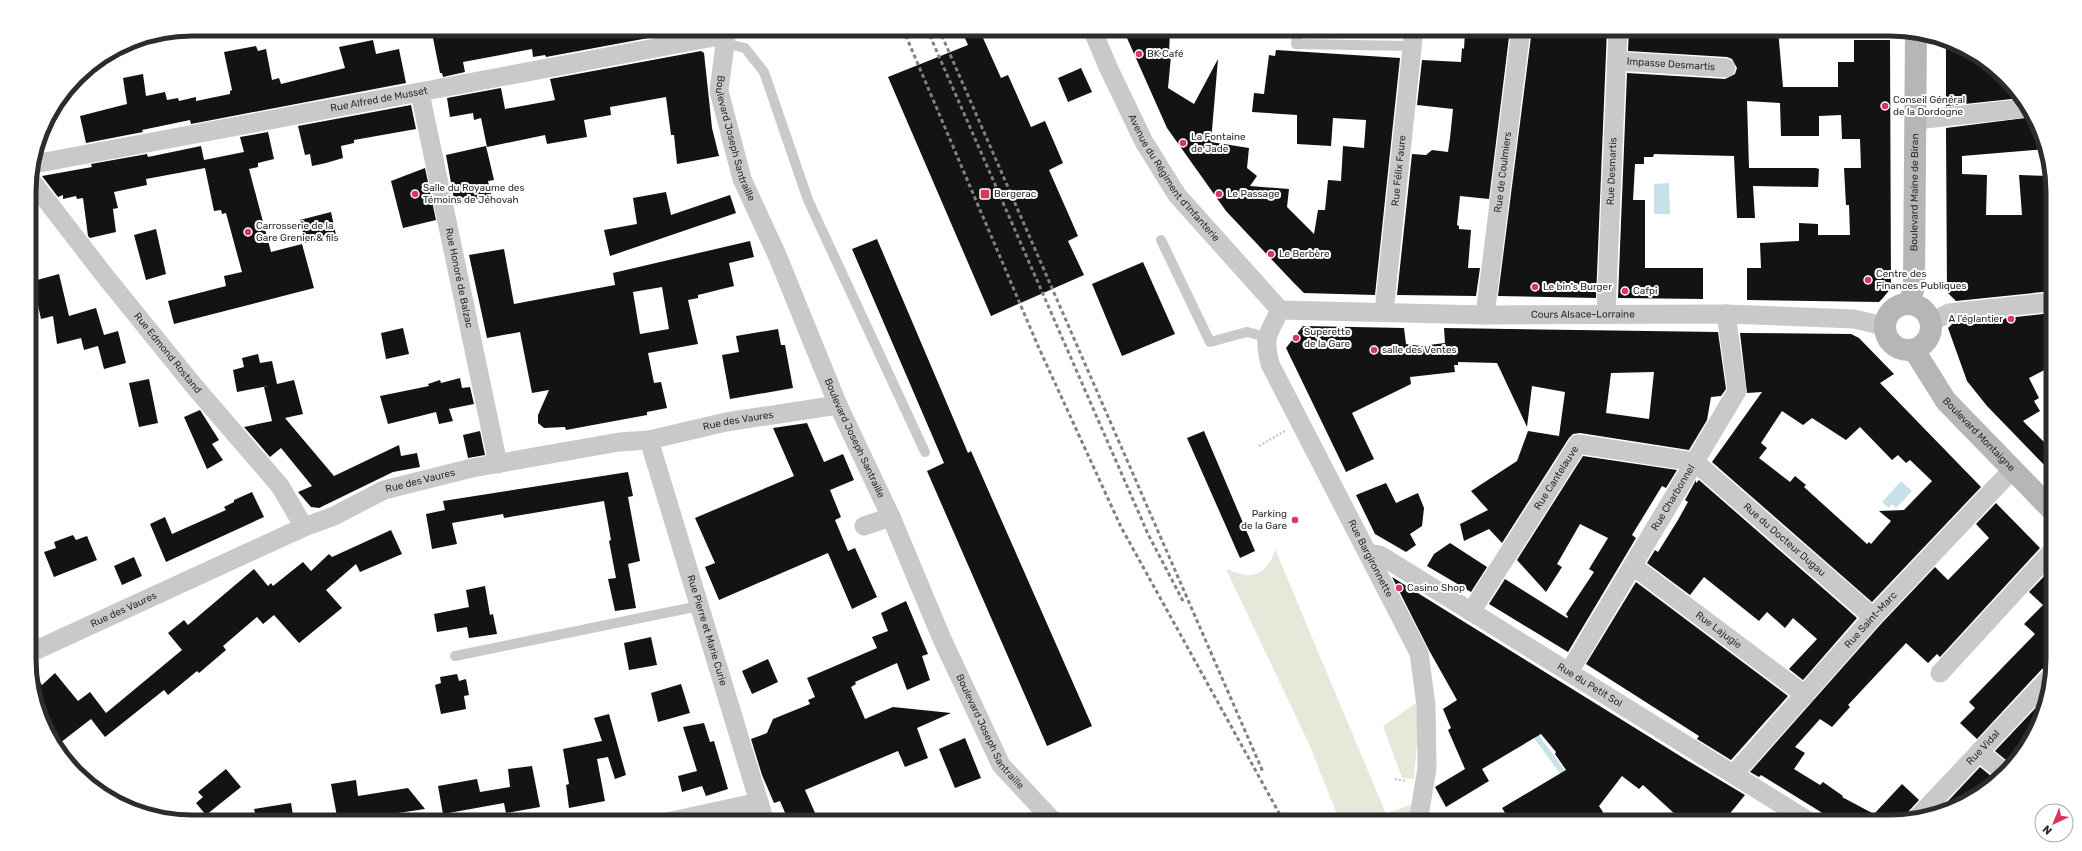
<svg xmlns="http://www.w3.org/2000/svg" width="2082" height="851" viewBox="0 0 2082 851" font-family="Rubik,sans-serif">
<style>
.green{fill:#e4e9d9}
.water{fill:#c6e1e8}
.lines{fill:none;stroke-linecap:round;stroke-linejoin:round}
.stream{stroke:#c6e1e8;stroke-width:5.5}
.building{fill:#131313;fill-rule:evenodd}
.path{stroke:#c9c9c9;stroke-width:2.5;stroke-dasharray:2 2;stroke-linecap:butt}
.lane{stroke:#c9c9c9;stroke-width:10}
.street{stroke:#c9c9c9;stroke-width:19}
.secondary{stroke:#b6b6b6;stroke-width:22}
.rail{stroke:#818181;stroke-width:3;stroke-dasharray:4 3;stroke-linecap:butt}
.poi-dot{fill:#da365f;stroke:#fff;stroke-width:1.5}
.labels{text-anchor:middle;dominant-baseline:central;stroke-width:4;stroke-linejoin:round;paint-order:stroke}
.poi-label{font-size:10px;fill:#2c2c2c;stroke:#fff;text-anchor:start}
.street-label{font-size:10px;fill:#2c2c2c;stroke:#fff}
.rim{fill:none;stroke:#2c2c2c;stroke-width:5}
</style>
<rect width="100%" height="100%" fill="#fff"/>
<!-- green -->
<g class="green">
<path d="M 1275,549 L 1386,814 L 1412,804 L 1408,822 L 1340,822 L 1309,744 L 1226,569 C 1233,571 1241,575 1248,575 C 1263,576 1273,561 1275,549 Z"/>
<polygon points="1416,703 1418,729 1414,779 1402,778 1383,726"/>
</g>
<!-- water -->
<g class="water">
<polygon points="1669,183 1670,214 1654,214 1654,184"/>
<polygon points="1901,481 1912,491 1896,508 1892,504 1889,508 1882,502"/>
</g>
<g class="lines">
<!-- stream -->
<polyline class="stream" points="1533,732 1567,778"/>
</g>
<!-- building -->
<g class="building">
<polygon points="519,29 686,29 686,31 546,57 545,55 533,57 532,49 463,62 465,72 443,77 442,73 440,73 433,38 485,30 485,35"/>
<polygon points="961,29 979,29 1001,78 1008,75 1031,127 1045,121 1063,163 1049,170 1078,236 1068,241 1084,275 991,316 888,77 968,45"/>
<polygon points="1123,29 1170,29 1169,56 1171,56 1168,88 1194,104 1218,59 1211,142 1249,148 1247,168 1257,176 1250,186 1289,189 1287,207 1314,234 1318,210 1325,210 1328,180 1341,181 1343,146 1364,148 1366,120 1333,118 1331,146 1297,144 1297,115 1252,112 1254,93 1264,94 1269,55 1275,56 1276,50 1400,58 1375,295 1304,293 1292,281 1226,211 1167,128"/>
<polygon points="1485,29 1510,29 1489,199 1460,196 1457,225 1459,226 1459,229 1471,230 1468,268 1480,268 1476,296 1397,295 1412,154 1426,155 1432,150 1448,152 1450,138 1453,109 1417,105 1422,60 1461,62 1462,48 1464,49 1465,32 1485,34"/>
<polygon points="1532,29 1558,29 1587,33 1588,31 1594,32 1594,29 1607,29 1596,298 1498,296"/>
<polygon points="1629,29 1662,29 1662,33 1695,35 1695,29 1778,29 1783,87 1838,87 1838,62 1854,62 1854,40 1890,40 1891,288 1883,298 1879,302 1747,300 1747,268 1761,268 1760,243 1799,241 1799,223 1818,224 1818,235 1850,235 1849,205 1846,205 1844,168 1861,168 1860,139 1842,139 1841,115 1819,116 1819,136 1781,136 1780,103 1747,101 1749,168 1816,168 1819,169 1818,187 1753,186 1755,218 1737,218 1734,156 1654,154 1653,157 1644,157 1644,164 1635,164 1633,200 1645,200 1645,268 1703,268 1703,299 1618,298 1627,73 1725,79 1735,74 1737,68 1732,59 1727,57 1628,51"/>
<polygon points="1946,39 1981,57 2013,85 2021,98 1946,106"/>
<polygon points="373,40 376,54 399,49 406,83 191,124 190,120 142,130 143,132 86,143 80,116 127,104 123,78 143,74 146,96 165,92 167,100 178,98 179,101 196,97 196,101 230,94 230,91 232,90 224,52 256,46 258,51 266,49 272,80 279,78 281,84 345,68 339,47"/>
<polygon points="701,51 704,53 712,128 719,156 677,164 674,135 671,135 666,97 610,107 611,115 584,120 587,137 547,144 545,135 487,147 481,118 474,120 473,113 450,117 447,98 501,88 505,109 555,100 550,79"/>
<polygon points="1081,68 1092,92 1068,102 1058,78"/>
<polygon points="411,105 416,129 354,140 354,143 341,146 343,158 326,163 312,166 310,154 305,155 298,126"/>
<polygon points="2033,117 2041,129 2046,149 1962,156 1962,174 1987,175 1986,215 2022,215 2019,175 2052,176 2052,195 2049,195 2052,291 1956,301 1947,292 1946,128"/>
<polygon points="268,132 274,159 258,163 258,167 249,169 271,252 302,244 314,288 174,324 168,301 226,286 224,276 242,272 226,213 222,214 221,210 214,211 205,168 146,179 147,185 114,192 118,208 113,209 116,232 90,238 88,236 83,198 77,199 76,196 63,199 63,195 58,197 42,176 92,167 91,164 147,154 148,157 201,146 204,160 244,152 240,137"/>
<polygon points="486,146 494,180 488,181 492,198 455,205 446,155"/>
<polygon points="425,168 436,220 403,228 391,181"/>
<polygon points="666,192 671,215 730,195 736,213 610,256 604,230 637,224 633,198"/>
<polygon points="331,212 336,235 305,243 300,220"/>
<polygon points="156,229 166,274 146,280 134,235"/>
<polygon points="877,239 968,453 971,451 1092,726 1047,746 927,471 944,463 852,249"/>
<path d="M 750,241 L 754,257 L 729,263 L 734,286 L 698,295 L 698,298 L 688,300 L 698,344 L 648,353 L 654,383 L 661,382 L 667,408 L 647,412 L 647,415 L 566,430 L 565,427 L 544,428 L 538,423 L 538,415 L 549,390 L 532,393 L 520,332 L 487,338 L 469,255 L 504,249 L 514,304 L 615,285 L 613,273 ZM 662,287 L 669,329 L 640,334 L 633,292 Z"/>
<polygon points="1143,262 1175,334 1122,356 1092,284"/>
<polygon points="59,274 69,316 96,308 104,335 118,331 126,363 104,369 98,346 84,350 81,338 57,344 53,316 41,319 38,305 33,306 30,294 30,282"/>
<polygon points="2052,313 2052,366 2029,378 2039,398 2034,401 2040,411 2023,421 2052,450 2052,473 1987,406 1967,381 1948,328 1952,324"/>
<path d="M 1303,326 L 1404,328 L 1406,344 L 1421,346 L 1445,343 L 1444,328 L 1718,332 L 1726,389 L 1721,396 L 1711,397 L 1707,420 L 1689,450 L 1580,433 L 1573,434 L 1569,438 L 1502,543 L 1489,529 L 1464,541 L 1460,524 L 1488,510 L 1471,491 L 1517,461 L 1528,431 L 1559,436 L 1565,392 L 1532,386 L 1527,427 L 1497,363 L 1458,362 L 1458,365 L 1454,365 L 1455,372 L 1410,377 L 1411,384 L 1352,413 L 1374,459 L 1346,472 L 1286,348 ZM 1654,372 L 1649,419 L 1606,413 L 1611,373 Z"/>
<polygon points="403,328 409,354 386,359 381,333"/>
<polygon points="778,329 781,345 785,345 793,388 730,399 722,355 739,352 736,336"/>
<path d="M 1740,333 L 1851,334 L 1859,338 L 1894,374 L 1880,383 L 1981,487 L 1872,602 L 1712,462 L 1762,392 L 1747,393 ZM 1782,411 L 1803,425 L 1812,418 L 1846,440 L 1860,427 L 1892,460 L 1898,455 L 1906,463 L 1910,460 L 1932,481 L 1904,510 L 1879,511 L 1891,521 L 1871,544 L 1869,542 L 1867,544 L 1804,487 L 1806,485 L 1795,476 L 1790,482 L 1759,458 L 1767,448 L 1761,443 Z"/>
<polygon points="258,354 260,363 272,361 277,384 294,380 303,414 285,418 334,476 399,445 401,456 417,453 420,467 393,472 319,508 311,507 298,492 312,486 281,448 270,457 244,427 272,421 264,387 268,386 237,392 233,370 244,367 242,358"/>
<polygon points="460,378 462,388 470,387 474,404 449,409 453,421 439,424 436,412 388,424 380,396 429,386 428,384 440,380 441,383"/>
<polygon points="149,379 158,423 139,427 129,383"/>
<polygon points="200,410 219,440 212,444 223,460 207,469 184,417"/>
<polygon points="807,423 824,462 843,454 854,480 830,490 841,517 835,520 848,551 855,548 877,597 852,609 828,553 719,600 705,567 715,563 695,518 794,476 773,428"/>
<polygon points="480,431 485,455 468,458 463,435"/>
<polygon points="1204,431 1255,551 1240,558 1187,438"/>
<polygon points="1583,456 1677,470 1666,488 1662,486 1632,535 1636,538 1568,652 1489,604 1505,579 1567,618 1568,617 1566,614 1594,572 1589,569 1608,538 1580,524 1557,564 1562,567 1546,592 1517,560"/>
<polygon points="628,472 633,496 628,497 640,561 628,564 636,608 615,611 608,579 616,578 609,541 611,540 604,501 504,518 503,514 452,523 457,544 432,549 426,514 445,510 443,501"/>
<polygon points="1696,480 1696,483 1699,480 1857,618 1803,680 1789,669 1817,639 1793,618 1785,628 1767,612 1759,621 1704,577 1690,595 1647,563 1655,550 1658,552 1678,520 1688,502 1685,500"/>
<polygon points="1386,483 1396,503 1418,493 1424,508 1422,526 1410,534 1416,545 1406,552 1375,534 1356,495"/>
<polygon points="252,492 264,517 166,562 150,524 165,517 172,534 226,510 224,507 234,502 234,500"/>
<polygon points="1996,503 2040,548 1940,657 1937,654 1928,663 1906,643 1848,705 1850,707 1832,727 1820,719 1795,747 1805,753 1794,769 1820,785 1823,782 1843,796 1842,797 1874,814 1902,784 1919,800 1908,812 1905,821 1837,822 1761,775 1759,777 1750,772 1881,624 1935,567 1948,580 1989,538 1976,524"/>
<polygon points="391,530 402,554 360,572 356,564 326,590 342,608 299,643 274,615 263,624 257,617 223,646 226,650 199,673 197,671 168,695 164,690 105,737 91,719 56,746 46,731 32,691 32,672 42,685 55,673 78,701 90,692 106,713 182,650 168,633 184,620 188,625 254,569 268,586 271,583 273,586 303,562 311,571 329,554 332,557"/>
<polygon points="73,535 76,540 87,536 97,560 54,577 44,552 56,548 54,542"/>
<polygon points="1450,543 1487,567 1471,592 1427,566 1434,554"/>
<polygon points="134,557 142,576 122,585 114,566"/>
<polygon points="2053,567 2052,666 2042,669 1977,739 1960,723 1975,708 1969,702 2035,634 2024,624 2043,605 2029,592"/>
<polygon points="1392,577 1685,759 1745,795 1723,822 1670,822 1676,815 1643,785 1639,789 1622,776 1599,806 1603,812 1595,822 1524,822 1520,815 1510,821 1502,808 1566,770 1555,754 1556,752 1541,734 1482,769 1489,781 1446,807 1435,787 1465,769 1448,730 1451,728 1443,709 1457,700 1430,652"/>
<polygon points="1636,582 1788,696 1731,760 1697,739 1699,736 1586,664"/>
<polygon points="485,586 490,615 493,614 497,634 469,638 467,627 437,632 434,614 469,607 466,590"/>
<polygon points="906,601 928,654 922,656 930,680 907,690 897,663 855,682 856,684 851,687 865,719 893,707 951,713 917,728 928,758 905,767 898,751 805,790 819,822 789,822 780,801 774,803 762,775 751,739 767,733 773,719 810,704 808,700 815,697 807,678 877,648 872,637 888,631 881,613"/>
<polygon points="651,637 657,665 629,670 624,643"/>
<polygon points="768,659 778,682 752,694 742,671"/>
<polygon points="457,674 459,681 466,679 469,695 464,696 466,709 441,714 435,685 441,683 440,677"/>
<polygon points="681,684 690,713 658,722 651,693"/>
<polygon points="2047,696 2044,711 2022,738 2025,740 2017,751 2020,757 2012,765 1995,751"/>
<polygon points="609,714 626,775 615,779 608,757 597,759 605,801 569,808 566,785 569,784 563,749 602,741 594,718"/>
<polygon points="704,723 710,742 714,741 728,789 706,796 702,786 682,792 678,776 697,771 683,727"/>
<polygon points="965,738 981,778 955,788 939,749"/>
<polygon points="532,766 540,807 506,813 504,803 443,814 438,786 477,779 480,792 510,787 508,769"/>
<polygon points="1980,767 1997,781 1989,788 1943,813 1935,815"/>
<polygon points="226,769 241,787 206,815 196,803 203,797 198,792"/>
<polygon points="356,780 358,796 408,788 425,809 338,822 331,784"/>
<polygon points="291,803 294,822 257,822 254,809"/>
</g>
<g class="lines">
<!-- path -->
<g class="path">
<polyline points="1259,446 1285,431"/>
<polyline points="1395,779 1406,781"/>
</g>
<!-- lane -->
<g class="lane">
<polyline points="1297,29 1296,44 1412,46"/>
<polyline points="724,43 745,48 764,72 808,200 925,452"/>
<polyline points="1161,240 1210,342 1247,332 1267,337"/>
<polyline points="455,656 699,606"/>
</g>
<!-- street -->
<g class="street">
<path id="s1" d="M 727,29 L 719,91 L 742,179 L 777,255 L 838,405 L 891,517 L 942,639 L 1001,765 L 1054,822"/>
<path id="s2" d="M 1092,29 L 1108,67 L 1144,142 L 1177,195 L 1280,310"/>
<path id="s3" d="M 1617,61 L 1726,68"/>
<path id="s4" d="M 420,93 L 498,464"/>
<polyline points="1916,120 2027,108"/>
<path id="s5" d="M 34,164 L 725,35"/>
<path id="s6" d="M 30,179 L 105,276 L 194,386 L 280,486 L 304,527"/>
<path id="s7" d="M 1280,310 L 1485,315 L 1726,314 L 1854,319 L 1884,326"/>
<path id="s8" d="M 1280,310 C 1268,335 1263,335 1270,364 L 1419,653 L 1426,705 L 1427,768 L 1418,822"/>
<path id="s9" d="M 1384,312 L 1414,29"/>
<path id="s10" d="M 1606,314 L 1618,29"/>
<path id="s11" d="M 1485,315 L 1521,29"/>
<polyline points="1931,322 1949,313 2052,302"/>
<path id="s12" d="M 649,440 L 765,822"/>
<polyline points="864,526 891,517"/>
<path id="s13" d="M 1368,553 L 1380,555 L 1810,822"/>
<path id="s14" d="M 1633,566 L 1805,695"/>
<path id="s15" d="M 1471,612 L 1578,444 L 1695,462 L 1873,617"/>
<path id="s16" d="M 32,652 L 304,527 L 334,516 L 384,490 L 472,468 L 619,442 L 649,440 L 726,422 L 838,405"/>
<path id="s17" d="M 1569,672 L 1737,391 L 1726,314"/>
<polyline points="1940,673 2053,550"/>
<polyline points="1979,752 2005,773"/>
<path id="s18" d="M 1734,774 L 1873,617 L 2012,470"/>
<path id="s19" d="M 1916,819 L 2050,677"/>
<polyline points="667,822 759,802"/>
</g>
<!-- secondary -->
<g class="secondary">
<circle cx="1908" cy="327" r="23"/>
<path id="s20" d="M 1910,304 L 1914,285 L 1916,33"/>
<path id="s21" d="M 1914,350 L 1946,401 L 2053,511"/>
</g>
<!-- rail -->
<g class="rail">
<polyline points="903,29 1038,346 1121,527 1284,822"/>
<polyline points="927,29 1148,534 1184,603"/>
<polyline points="939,29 1263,772"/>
</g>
</g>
<!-- markers -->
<g class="poi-dot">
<circle cx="1139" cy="54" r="4"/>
<circle cx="1885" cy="106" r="4"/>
<circle cx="1183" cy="143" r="4"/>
<circle cx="415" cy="194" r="4"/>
<rect x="980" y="189" width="10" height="10" rx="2"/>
<circle cx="1219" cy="194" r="4"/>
<circle cx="248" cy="232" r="4"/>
<circle cx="1271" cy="254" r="4"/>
<circle cx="1868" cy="280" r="4"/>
<circle cx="1535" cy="287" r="4"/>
<circle cx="1625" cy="291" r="4"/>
<circle cx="2011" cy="319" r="4"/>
<circle cx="1296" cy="338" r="4"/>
<circle cx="1374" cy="350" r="4"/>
<circle cx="1295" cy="520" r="4"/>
<circle cx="1399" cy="588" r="4"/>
</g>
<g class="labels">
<!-- poi labels -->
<g class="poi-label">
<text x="1147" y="54">BK Café</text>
<text x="1893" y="100">Conseil Général<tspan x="1893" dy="12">de la Dordogne</tspan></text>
<text x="1191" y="137">La Fontaine<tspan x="1191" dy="12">de Jade</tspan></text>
<text x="423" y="188">Salle du Royaume des<tspan x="423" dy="12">Témoins de Jéhovah</tspan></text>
<text x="994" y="194">Bergerac</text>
<text x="1227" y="194">Le Passage</text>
<text x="256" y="226">Carrosserie de la<tspan x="256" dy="12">Gare Grenier &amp; fils</tspan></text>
<text x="1279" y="254">Le Berbère</text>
<text x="1876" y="274">Centre des<tspan x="1876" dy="12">Finances Publiques</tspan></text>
<text x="1543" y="287">Le bin's Burger</text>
<text x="1633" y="291">Cafpi</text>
<text x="2003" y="319" text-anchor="end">A l'églantier</text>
<text x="1304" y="332">Superette<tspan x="1304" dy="12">de la Gare</tspan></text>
<text x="1382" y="350">salle des Ventes</text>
<text x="1287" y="514" text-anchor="end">Parking<tspan x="1287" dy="12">de la Gare</tspan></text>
<text x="1407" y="588">Casino Shop</text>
</g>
<!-- street labels -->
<g class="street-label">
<text stroke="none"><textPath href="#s3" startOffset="54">Impasse Desmartis</textPath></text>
<text stroke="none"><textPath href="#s5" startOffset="351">Rue Alfred de Musset</textPath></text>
<text stroke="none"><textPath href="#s1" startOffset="112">Boulevard Joseph Santraille</textPath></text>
<text stroke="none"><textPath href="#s9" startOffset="142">Rue Félix Faure</textPath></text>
<text stroke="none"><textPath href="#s10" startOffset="143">Rue Desmartis</textPath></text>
<text stroke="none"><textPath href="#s11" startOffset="144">Rue de Coulmiers</textPath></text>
<text stroke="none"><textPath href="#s2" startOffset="171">Avenue du Régiment d'Infanterie</textPath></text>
<text stroke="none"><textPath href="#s20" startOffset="112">Boulevard Maine de Biran</textPath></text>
<text stroke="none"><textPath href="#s4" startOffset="189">Rue Honoré de Balzac</textPath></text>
<text stroke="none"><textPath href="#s7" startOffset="303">Cours Alsace-Lorraine</textPath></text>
<text stroke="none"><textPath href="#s6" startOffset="222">Rue Edmond Rostand</textPath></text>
<text stroke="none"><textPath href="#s16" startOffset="749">Rue des Vaures</textPath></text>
<text stroke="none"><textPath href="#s21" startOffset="107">Boulevard Montaigne</textPath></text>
<text stroke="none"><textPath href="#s1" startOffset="436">Boulevard Joseph Santraille</textPath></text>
<text stroke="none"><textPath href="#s15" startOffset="159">Rue Cantelauve</textPath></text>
<text stroke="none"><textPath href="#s16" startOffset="425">Rue des Vaures</textPath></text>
<text stroke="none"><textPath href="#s17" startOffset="203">Rue Charbonnel</textPath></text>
<text stroke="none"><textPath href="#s15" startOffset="436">Rue du Docteur Dugau</textPath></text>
<text stroke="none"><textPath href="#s8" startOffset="276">Rue Bargironnette</textPath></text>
<text stroke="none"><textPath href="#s16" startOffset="101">Rue des Vaures</textPath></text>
<text stroke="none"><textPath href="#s18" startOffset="206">Rue Saint-Marc</textPath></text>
<text stroke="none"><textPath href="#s14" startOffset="107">Rue Lajugie</textPath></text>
<text stroke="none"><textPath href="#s12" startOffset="199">Rue Pierre et Marie Curie</textPath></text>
<text stroke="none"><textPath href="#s13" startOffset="259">Rue du Petit Sol</textPath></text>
<text stroke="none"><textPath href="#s1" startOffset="760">Boulevard Joseph Santraille</textPath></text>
<text stroke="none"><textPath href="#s19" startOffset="98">Rue Vidal</textPath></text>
</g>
</g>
<!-- crop -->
<path d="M0 0H2082V851H0ZM192 36H1890A156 156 0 0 1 2046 192V659A156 156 0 0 1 1890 815H192A156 156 0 0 1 36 659V192A156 156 0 0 1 192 36Z" fill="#fff" fill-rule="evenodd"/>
<path class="rim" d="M192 36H1890A156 156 0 0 1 2046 192V659A156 156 0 0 1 1890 815H192A156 156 0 0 1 36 659V192A156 156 0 0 1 192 36Z"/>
<!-- north arrow -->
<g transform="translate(2054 823) rotate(224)"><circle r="19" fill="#ffffff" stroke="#ababab"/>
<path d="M0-3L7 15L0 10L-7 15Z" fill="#da365f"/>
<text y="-6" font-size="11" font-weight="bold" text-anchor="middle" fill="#2c2c2c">N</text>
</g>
</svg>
